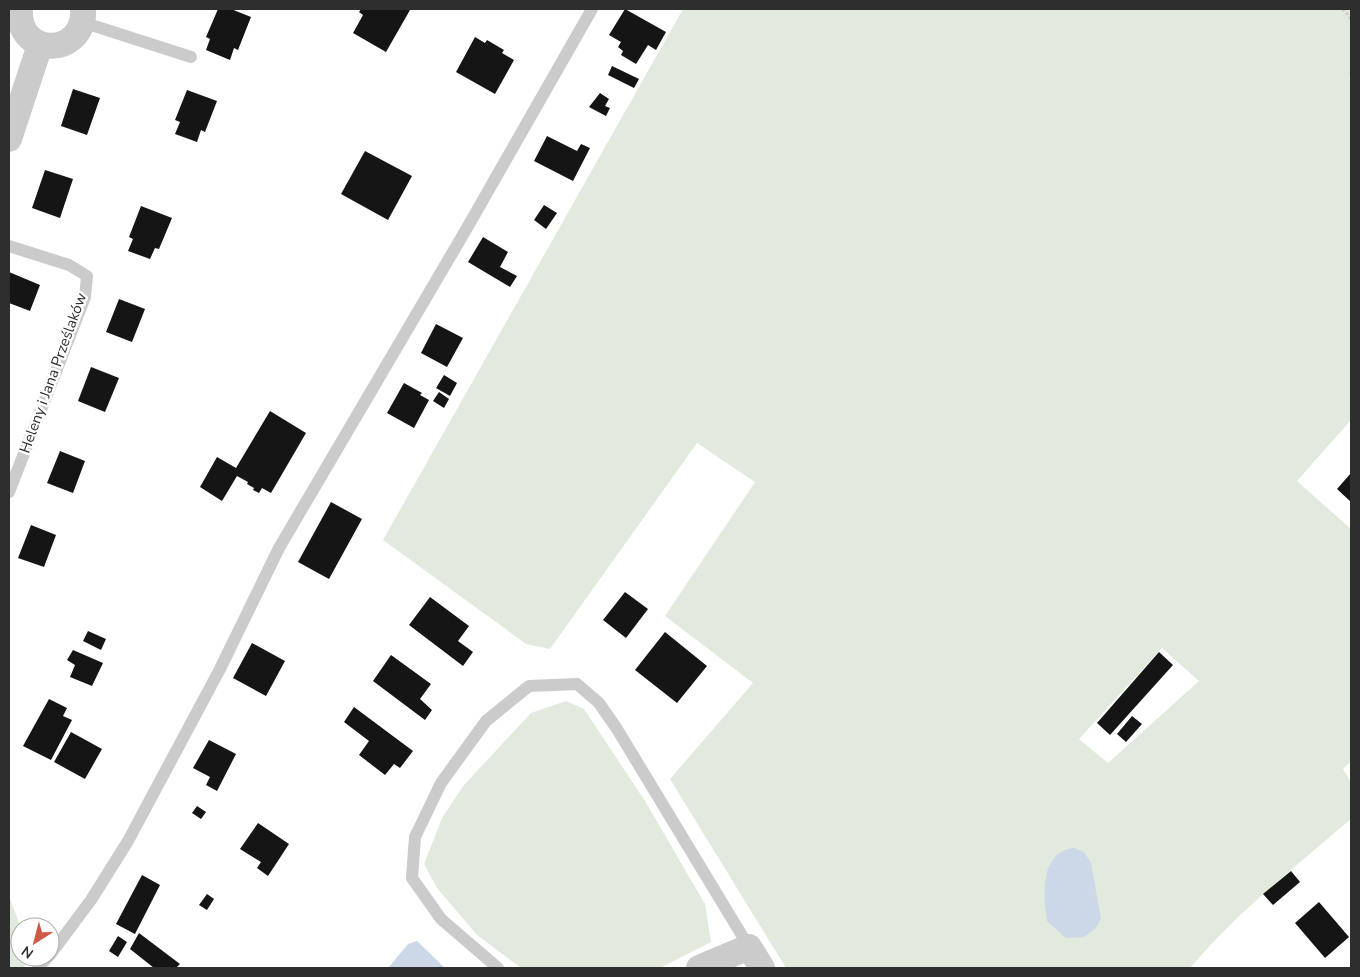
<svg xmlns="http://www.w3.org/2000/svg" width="1360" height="977" viewBox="0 0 1360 977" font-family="'Nunito Sans',sans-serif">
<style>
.green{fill:#e2eade;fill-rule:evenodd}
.water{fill:#ccd7e7}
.building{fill:#151515}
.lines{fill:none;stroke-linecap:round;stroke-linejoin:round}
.path{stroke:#cbcbcb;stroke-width:3;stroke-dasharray:2.5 2.5;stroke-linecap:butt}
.lane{stroke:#cbcbcb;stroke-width:12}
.street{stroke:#cbcbcb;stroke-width:26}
.labels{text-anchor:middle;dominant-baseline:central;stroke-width:5;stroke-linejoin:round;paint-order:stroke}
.street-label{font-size:15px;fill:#2e2e2e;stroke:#fff}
</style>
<rect width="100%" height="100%" fill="#fff"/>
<!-- green -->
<g class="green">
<path d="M 683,9 L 1351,9 L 1351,420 L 1297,481 L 1351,529 L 1351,761 L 1343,769 L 1351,782 L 1351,819 C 1296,866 1237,912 1190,968 L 786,968 L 670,779 L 753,683 L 665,616 L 755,482 L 697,443 L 550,649 L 526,644 L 383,540 ZM 1162,648 L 1199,681 L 1108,763 L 1079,739 Z"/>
<polygon points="566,701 584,709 645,801 705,904 711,942 660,968 521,968 477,935 437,888 424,864 442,818 464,785 531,713"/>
<polygon points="9,897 21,927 20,957 24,957 25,968 9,968"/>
</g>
<!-- water -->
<g class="water">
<path d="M 1074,848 L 1084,852 L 1091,863 L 1101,919 L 1095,929 L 1084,937 L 1066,938 L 1047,921 C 1043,895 1040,851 1074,848 Z"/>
<polygon points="417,941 445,968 388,968 408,944"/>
</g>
<!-- building -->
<g class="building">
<polygon points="218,9 231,9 251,17 238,50 234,48 230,60 206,50 210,39 206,37"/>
<polygon points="361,9 410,10 386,52 353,33 363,15 359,12"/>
<polygon points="625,9 666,32 656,50 648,45 636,64 621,55 623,51 618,47 621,42 609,35"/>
<polygon points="475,37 485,43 487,40 504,50 502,53 514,60 495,94 456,72"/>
<polygon points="612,66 639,79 634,88 608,75"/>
<polygon points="73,89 100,98 87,135 61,126"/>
<polygon points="187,90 217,101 205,132 201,130 197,142 175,134 180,122 175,120"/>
<polygon points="600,93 609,99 605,106 610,108 606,116 589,107"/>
<polygon points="547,136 577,151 581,144 590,148 573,181 534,161"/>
<polygon points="365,151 412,176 388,220 341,194"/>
<polygon points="45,170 73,179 60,218 32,208"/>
<polygon points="544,205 557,213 546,229 534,220"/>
<polygon points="141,206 172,218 159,249 155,248 150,259 128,251 133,239 129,237"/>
<polygon points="483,237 508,252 500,267 517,276 510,287 468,262"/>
<polygon points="9,272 40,285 30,311 9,303"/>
<polygon points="119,299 145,309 132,342 106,332"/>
<polygon points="436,324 463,338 447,367 421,353"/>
<polygon points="91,367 119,378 105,412 78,401"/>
<polygon points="444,375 457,383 450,396 436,388"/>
<polygon points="404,383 422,393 420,395 429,400 414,428 387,413"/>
<polygon points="439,392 449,399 444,408 433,401"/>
<polygon points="270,411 306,433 271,493 262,488 259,493 253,490 254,488 247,484 248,482 237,476 222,501 200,487 217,457 236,468"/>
<polygon points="60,451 85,461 73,493 47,483"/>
<polygon points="1351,473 1351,502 1337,489"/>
<polygon points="331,502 362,519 329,579 298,562"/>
<polygon points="31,525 56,535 44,567 18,558"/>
<polygon points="625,592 648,609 626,638 603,620"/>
<polygon points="430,597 469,626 458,641 473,652 463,666 409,625"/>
<polygon points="88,631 106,639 101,650 83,641"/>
<polygon points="665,632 707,666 677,703 635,670"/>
<polygon points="252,643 285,661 266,696 233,678"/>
<polygon points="73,650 103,663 92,686 70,677 75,665 67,660"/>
<polygon points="1159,652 1173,665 1110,735 1097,723"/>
<polygon points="391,655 431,684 420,699 432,710 425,720 373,681"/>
<polygon points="49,699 67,708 63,716 72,720 51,760 23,746"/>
<polygon points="354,707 413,751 400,768 394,764 385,775 359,755 369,741 344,722"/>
<polygon points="1132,716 1142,724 1126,742 1117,734"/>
<polygon points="71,732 102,749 85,779 54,762"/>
<polygon points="209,740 236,754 217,791 206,785 210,777 193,768"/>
<polygon points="197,806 206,812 201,819 192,813"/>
<polygon points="258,823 289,844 268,876 257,868 261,862 240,849"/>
<polygon points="1291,871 1300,882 1273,905 1263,894"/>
<polygon points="142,875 160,885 135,934 116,924"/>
<polygon points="207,894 214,899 207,910 199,905"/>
<polygon points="1319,902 1349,937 1325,958 1295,923"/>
<polygon points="139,933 180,964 176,968 154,968 130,949"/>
<polygon points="118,936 127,942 118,957 109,951"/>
</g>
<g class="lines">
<!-- path -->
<g class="path">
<polyline points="1343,9 1351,19"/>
<polyline points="1351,72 1351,75"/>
</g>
<!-- lane -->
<g class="lane">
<polyline points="82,22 191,57"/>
<polyline points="9,246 69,265 87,276 85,297 9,492"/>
<polyline points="50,955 91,900 128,841 220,669 279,548 467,228 592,9"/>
<polyline points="38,968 48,957"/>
<polyline points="498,968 441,919 412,878 415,837 441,783 486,721 529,686 577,684 599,703 617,729 749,947"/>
</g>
<!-- street -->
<g class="street">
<path d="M 20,9 C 17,59 86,57 83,9"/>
<polyline points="9,139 40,45"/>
<polyline points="699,968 749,947 762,968"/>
</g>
</g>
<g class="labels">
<!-- street labels -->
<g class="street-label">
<text transform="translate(53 373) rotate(-70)">Heleny i Jana Prześlaków</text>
</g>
</g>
<!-- border -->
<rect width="1360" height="977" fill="none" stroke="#2e2e2e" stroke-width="20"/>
<!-- north arrow -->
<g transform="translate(35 942) rotate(216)"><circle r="24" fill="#ffffff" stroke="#ababab"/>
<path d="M0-4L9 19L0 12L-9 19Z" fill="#d05846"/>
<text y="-8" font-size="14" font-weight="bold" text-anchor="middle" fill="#2e2e2e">N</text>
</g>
</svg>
